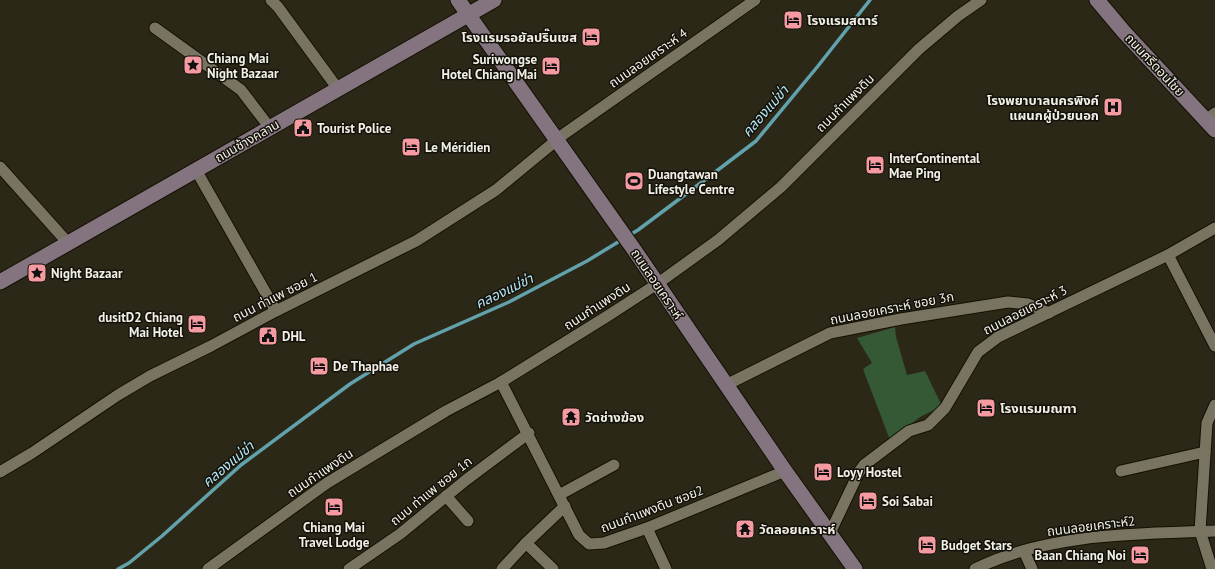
<svg xmlns="http://www.w3.org/2000/svg" width="1215" height="569" viewBox="0 0 1215 569" font-family="'PT Sans','Noto Sans Thai',sans-serif">
<style>
.green{fill:#355835}
.lines{fill:none;stroke-linecap:round;stroke-linejoin:round}
.stream{stroke:#62a2ac;stroke-width:3.5}
.street-casing{stroke:#141103;stroke-width:13}
.secondary-casing{stroke:#141103;stroke-width:17}
.street{stroke:#787461;stroke-width:11}
.secondary{stroke:#84747f;stroke-width:15}
.labels{text-anchor:middle;dominant-baseline:central;stroke-width:3;stroke-linejoin:round;paint-order:stroke}
.poi-label{font-size:13px;font-weight:bold;fill:#f2f0e6;stroke:#13110a;text-anchor:start}
.street-label{font-size:13px;fill:#f2f0e6;stroke:#13110a}
.water-label{font-size:14px;font-style:italic;fill:#b6e9f7;stroke:#13110a}
</style>
<rect width="100%" height="100%" fill="#2c2818"/>
<!-- green -->
<polygon class="green" points="895,327 896,337 907,375 925,371 942,406 920,417 890,440 863,369 872,363 857,338"/>
<g class="lines">
<!-- stream -->
<g class="stream">
<polyline points="628,236 638,230 706,179 756,141 818,66 870,0"/>
<polyline points="118,569 129,563 162,536 241,465 350,384 414,344 509,302 587,261 623,239"/>
</g>
<!-- street casing -->
<g class="street-casing">
<g id="street">
<polyline points="271,0 278,7 338,89"/>
<polyline points="155,28 241,90 270,128"/>
<polyline points="1206,120 1215,113"/>
<polyline points="0,167 68,243"/>
<polyline points="196,170 276,311"/>
<polyline points="1168,255 1215,346"/>
<polyline points="501,382 579,535 589,544 604,543 647,528 785,471"/>
<polyline points="726,385 830,333 901,319 1008,302 1028,304 1049,313"/>
<polyline points="1121,471 1205,452"/>
<polyline points="0,472 32,453 118,395 150,376 211,346 276,311 416,241 496,190 564,134 755,0"/>
<polyline points="559,495 614,465"/>
<polyline points="446,496 468,521"/>
<polyline points="647,528 666,569"/>
<polyline points="830,533 859,472 864,465 909,431 928,425 945,408 978,352 998,337 1168,255 1215,228"/>
<polyline points="526,543 553,569"/>
<polyline points="1024,551 1032,569"/>
<polyline points="208,569 327,483 446,411 501,382 606,317 657,284 718,240 781,187 919,49 958,16 981,0"/>
<polyline points="349,569 400,534 466,480 529,433"/>
<polyline points="502,569 526,543 565,506"/>
<path d="M 975,569 C 1047,533 1136,534 1215,531"/>
<polyline points="1212,569 1200,531 1207,423 1215,405"/>
</g>
</g>
<!-- secondary casing -->
<g class="secondary-casing">
<g id="secondary">
<polyline points="458,0 635,251 785,471 855,569"/>
<polyline points="1097,0 1124,32 1215,130"/>
<polyline points="0,282 494,0"/>
</g>
</g>
<!-- street -->
<use href="#street" class="street"/>
<!-- secondary -->
<use href="#secondary" class="secondary"/>
</g>
<!-- icons -->
<defs>
<g id="hotel-square" transform="scale(1)"><rect x="-9" y="-9" width="18" height="18" rx="4" fill="#f49aa0" stroke="#13110a"/><path d="M-6-4.5h1.5V1H6V5H4.5V3h-9V5H-6ZM-4 0a1.8 1.8 0 1 1 3.6 0ZM.5 0V-2.5h3Q6-2.5 6 0Z" fill="#111"/></g>
<g id="sight-square" transform="scale(1)"><rect x="-9" y="-9" width="18" height="18" rx="4" fill="#f49aa0" stroke="#13110a"/><path d="M0-6L1.8-2.2L6-1.7L2.9 1.2L3.7 5.4L0 3.3L-3.7 5.4L-2.9 1.2L-6-1.7L-1.8-2.2Z" fill="#111"/></g>
<g id="hospital-square" transform="scale(1)"><rect x="-9" y="-9" width="18" height="18" rx="4" fill="#f49aa0" stroke="#13110a"/><path d="M-5-5h3v3.5h4V-5h3V5h-3V1.5h-4V5h-3Z" fill="#111"/></g>
<g id="civic-square" transform="scale(1)"><rect x="-9" y="-9" width="18" height="18" rx="4" fill="#f49aa0" stroke="#13110a"/><path d="M-.6-6.5H3V-4.5H.6V-3L4-1V1h2V6H-6V1h2V-1L-.6-3ZM-1.2 2.5V6h2.4V2.5Z" fill="#111"/></g>
<g id="stadium-square" transform="scale(1)"><rect x="-9" y="-9" width="18" height="18" rx="4" fill="#f49aa0" stroke="#13110a"/><path d="M0-5a6.5 5 0 1 0 0 10a6.5 5 0 1 0 0-10ZM-3.5-1.8h7v3.6h-7Z" fill="#111"/></g>
<g id="temple-square" transform="scale(1)"><rect x="-9" y="-9" width="18" height="18" rx="4" fill="#f49aa0" stroke="#13110a"/><path d="M0-6L5-2H3V0L6.5 2.5H4V6H1.5V3h-3V6H-4V2.5H-6.5L-3 0V-2H-5Z" fill="#111"/></g>
</defs>
<g fill-rule="evenodd">
<use href="#hotel-square" x="793" y="20"/>
<use href="#hotel-square" x="591" y="37"/>
<use href="#sight-square" x="193" y="65"/>
<use href="#hotel-square" x="551" y="66"/>
<use href="#hospital-square" x="1113" y="107"/>
<use href="#civic-square" x="303" y="128"/>
<use href="#hotel-square" x="411" y="147"/>
<use href="#hotel-square" x="875" y="165"/>
<use href="#stadium-square" x="634" y="181"/>
<use href="#sight-square" x="37" y="273"/>
<use href="#hotel-square" x="197" y="324"/>
<use href="#civic-square" x="268" y="336"/>
<use href="#hotel-square" x="319" y="366"/>
<use href="#hotel-square" x="986" y="408"/>
<use href="#temple-square" x="571" y="417"/>
<use href="#hotel-square" x="823" y="472"/>
<use href="#hotel-square" x="868" y="501"/>
<use href="#hotel-square" x="334" y="507"/>
<use href="#temple-square" x="745" y="529"/>
<use href="#hotel-square" x="927" y="545"/>
<use href="#hotel-square" x="1140" y="555"/>
</g>
<g class="labels">
<!-- poi labels -->
<g class="poi-label">
<text x="807" y="20">โรงแรมสตาร์</text>
<text x="577" y="37" text-anchor="end">โรงแรมรอยัลปริ๊นเซส</text>
<text x="207" y="58">Chiang Mai<tspan x="207" dy="15">Night Bazaar</tspan></text>
<text x="537" y="59" text-anchor="end">Suriwongse<tspan x="537" dy="15">Hotel Chiang Mai</tspan></text>
<text x="1099" y="100" text-anchor="end">โรงพยาบาลนครพิงค์<tspan x="1099" dy="15">แผนกผู้ป่วยนอก</tspan></text>
<text x="317" y="128">Tourist Police</text>
<text x="425" y="147">Le Méridien</text>
<text x="889" y="158">InterContinental<tspan x="889" dy="15">Mae Ping</tspan></text>
<text x="648" y="174">Duangtawan<tspan x="648" dy="15">Lifestyle Centre</tspan></text>
<text x="51" y="273">Night Bazaar</text>
<text x="183" y="317" text-anchor="end">dusitD2 Chiang<tspan x="183" dy="15">Mai Hotel</tspan></text>
<text x="282" y="336">DHL</text>
<text x="333" y="366">De Thaphae</text>
<text x="1000" y="408">โรงแรมมณฑา</text>
<text x="585" y="417">วัดช่างฆ้อง</text>
<text x="837" y="472">Loyy Hostel</text>
<text x="882" y="501">Soi Sabai</text>
<text x="334" y="527" text-anchor="middle">Chiang Mai<tspan x="334" dy="15">Travel Lodge</tspan></text>
<text x="759" y="529">วัดลอยเคราะห์</text>
<text x="941" y="545">Budget Stars</text>
<text x="1126" y="555" text-anchor="end">Baan Chiang Noi</text>
</g>
<!-- street labels -->
<g class="street-label">
<text transform="translate(648 58) rotate(-35)">ถนนลอยเคราะห์ 4</text>
<text transform="translate(1155 65) rotate(47)">ถนนศรีดอนไชย</text>
<text transform="translate(845 103) rotate(-45)">ถนนกำแพงดิน</text>
<text transform="translate(247 141) rotate(-30)">ถนนช้างคลาน</text>
<text transform="translate(657 284) rotate(56)">ถนนลอยเคราะห์</text>
<text transform="translate(275 297) rotate(-27)">ถนน ท่าแพ ซอย 1</text>
<text transform="translate(597 306) rotate(-33)">ถนนกำแพงดิน</text>
<text transform="translate(892 308) rotate(-11)">ถนนลอยเคราะห์ ซอย 3ก</text>
<text transform="translate(1025 310) rotate(-27)">ถนนลอยเคราะห์ 3</text>
<text transform="translate(320 473) rotate(-34)">ถนนกำแพงดิน</text>
<text transform="translate(431 491) rotate(-39)">ถนน ท่าแพ ซอย 1ก</text>
<text transform="translate(652 509) rotate(-21)">ถนนกำแพงดิน ซอย2</text>
<text transform="translate(1091 526) rotate(-7)">ถนนลอยเคราะห์2</text>
</g>
<!-- water labels -->
<g class="water-label">
<text transform="translate(765 111) rotate(-49)">คลองแม่ข่า</text>
<text transform="translate(504 291) rotate(-26)">คลองแม่ข่า</text>
<text transform="translate(228 464) rotate(-40)">คลองแม่ข่า</text>
</g>
</g>
</svg>
